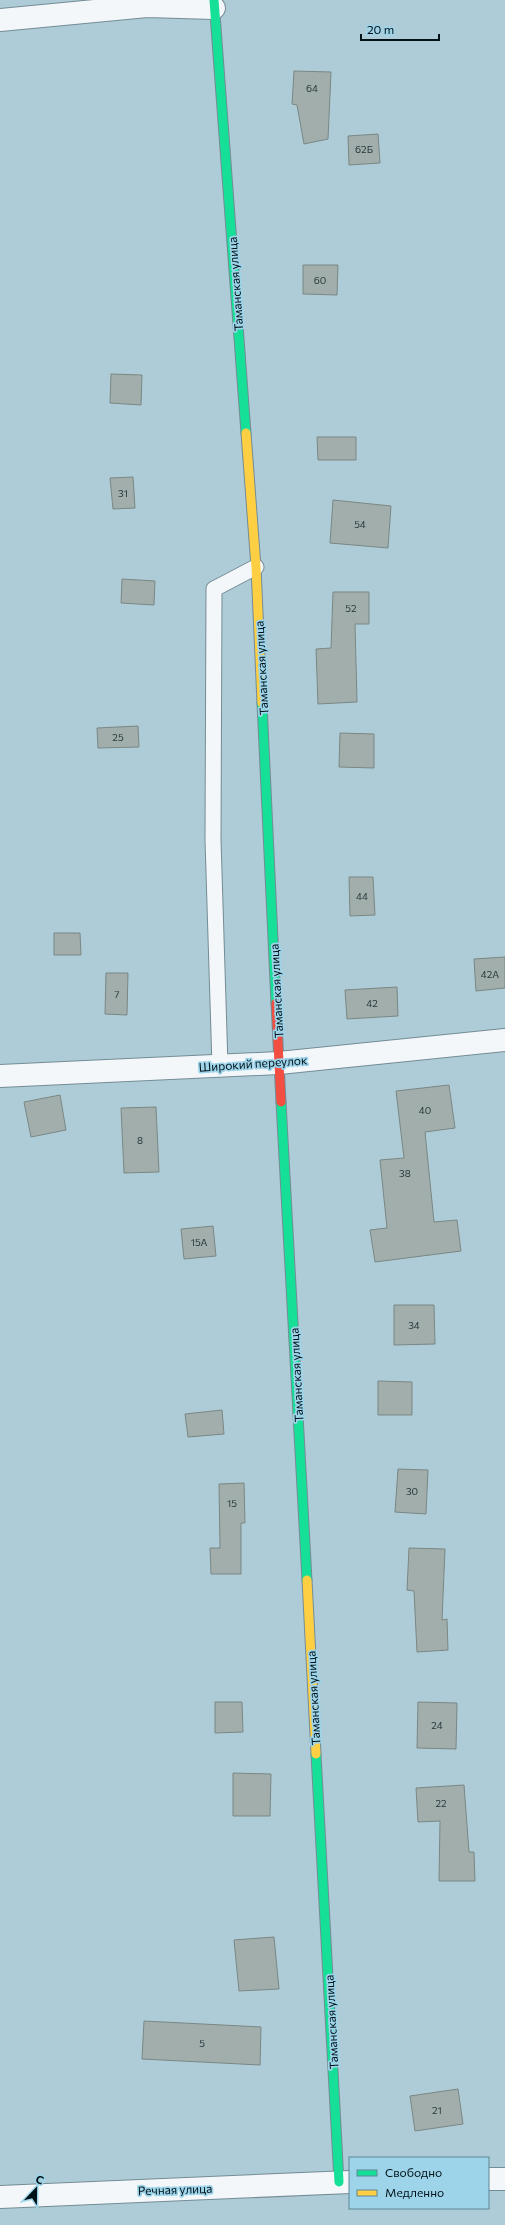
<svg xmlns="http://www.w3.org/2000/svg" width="505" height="2225" viewBox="0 0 505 2225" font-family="Commissioner,sans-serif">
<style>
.building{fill:#a1aeab;stroke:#7a8784}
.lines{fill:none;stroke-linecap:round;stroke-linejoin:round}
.lane-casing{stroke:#748c95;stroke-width:17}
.street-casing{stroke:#748c95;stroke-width:24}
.fast-casing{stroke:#748c95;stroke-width:11}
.slow-casing{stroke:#748c95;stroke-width:11}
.jam-casing{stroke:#748c95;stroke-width:11}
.lane{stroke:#f3f7f9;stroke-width:15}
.street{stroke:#f3f7f9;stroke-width:22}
.fast{stroke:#16e098;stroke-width:9}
.slow{stroke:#ffcf43;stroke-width:9}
.jam{stroke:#f24e42;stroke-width:9}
.labels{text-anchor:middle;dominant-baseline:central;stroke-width:3.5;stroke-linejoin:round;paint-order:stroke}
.number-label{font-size:10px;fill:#28383d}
.street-label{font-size:12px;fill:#001118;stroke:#9dd4e9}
</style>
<rect width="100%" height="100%" fill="#aeccd8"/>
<!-- building -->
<g class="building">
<polygon points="294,71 331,72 328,139 304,144 297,105 292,104"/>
<polygon points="378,134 380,163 349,165 348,136"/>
<polygon points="303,265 338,265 337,295 303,294"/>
<polygon points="111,374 142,375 141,405 110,403"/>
<polygon points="317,437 356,437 356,460 318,460"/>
<polygon points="133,477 135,508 113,509 110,478"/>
<polygon points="333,500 391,506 388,548 330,543"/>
<polygon points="122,579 155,581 154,605 121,603"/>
<polygon points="333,592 369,592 369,624 355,624 357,702 318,704 316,649 331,648"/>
<polygon points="138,726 139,747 98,748 97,728"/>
<polygon points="340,733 374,734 374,768 339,767"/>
<polygon points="349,877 373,877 375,915 350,916"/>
<polygon points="54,933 80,933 81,955 54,955"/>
<polygon points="505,957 505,988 476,991 474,959"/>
<polygon points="106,973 128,973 127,1015 105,1014"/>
<polygon points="397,987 398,1016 347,1019 345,990"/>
<polygon points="449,1085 455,1128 425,1132 434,1222 457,1220 461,1251 375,1262 370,1230 387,1228 380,1160 404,1158 396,1091"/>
<polygon points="60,1095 66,1130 31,1137 24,1102"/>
<polygon points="156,1107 159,1172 124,1173 121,1108"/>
<polygon points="213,1226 216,1256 184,1259 181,1229"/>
<polygon points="394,1305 434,1305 435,1344 394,1345"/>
<polygon points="378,1381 412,1382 412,1415 378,1415"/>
<polygon points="222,1410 224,1434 188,1437 185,1414"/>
<polygon points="398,1469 428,1470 426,1514 395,1512"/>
<polygon points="244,1483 245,1523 241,1523 241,1574 211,1574 210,1548 220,1548 219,1484"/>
<polygon points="409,1548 445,1549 442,1620 447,1619 448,1650 417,1652 414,1591 407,1590"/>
<polygon points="215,1702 242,1702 243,1732 215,1733"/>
<polygon points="418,1702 457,1703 456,1749 417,1748"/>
<polygon points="233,1773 271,1774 270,1816 233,1816"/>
<polygon points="464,1785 469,1852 474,1852 475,1881 439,1881 440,1821 418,1822 416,1788"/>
<polygon points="274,1937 279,1989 239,1991 234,1940"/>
<polygon points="144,2021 261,2027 260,2065 142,2059"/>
<polygon points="458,2089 463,2124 415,2131 410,2096"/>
</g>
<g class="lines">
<!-- lane casing -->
<g class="lane-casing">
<polyline id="lane" points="220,1066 213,840 214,589 256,567"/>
</g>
<!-- street casing -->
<g class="street-casing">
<g id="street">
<polyline points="0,20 147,6 214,8"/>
<polyline points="0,1076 279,1063 505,1040"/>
<polyline points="488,2179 505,2179"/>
<polyline points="0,2197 350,2182"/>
</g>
</g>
<!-- fast casing -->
<g class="fast-casing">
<g id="fast">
<polyline points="214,0 246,433"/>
<polyline points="262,703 276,1003"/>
<polyline points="281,1102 307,1580"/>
<polyline points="316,1754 339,2182"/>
</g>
</g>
<!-- slow casing -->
<g class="slow-casing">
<g id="slow">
<polyline points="246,433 256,567 262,703"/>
<polyline points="307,1580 316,1754"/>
</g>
</g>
<!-- jam casing -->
<g class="jam-casing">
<polyline id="jam" points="276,1003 281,1102"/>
</g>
<!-- lane -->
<use href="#lane" class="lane"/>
<!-- street -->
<use href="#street" class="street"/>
<!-- fast -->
<use href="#fast" class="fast"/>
<!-- slow -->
<use href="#slow" class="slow"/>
<!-- jam -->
<use href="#jam" class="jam"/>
</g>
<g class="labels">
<!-- number labels -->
<g class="number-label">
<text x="312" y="88">64</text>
<text x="364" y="149">62Б</text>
<text x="320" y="280">60</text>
<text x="123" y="493">31</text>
<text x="360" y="524">54</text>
<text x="351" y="608">52</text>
<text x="118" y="737">25</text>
<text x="362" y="896">44</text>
<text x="490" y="974">42А</text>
<text x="117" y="994">7</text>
<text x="372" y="1003">42</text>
<text x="425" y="1110">40</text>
<text x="140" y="1140">8</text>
<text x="405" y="1173">38</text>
<text x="199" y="1242">15А</text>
<text x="414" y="1325">34</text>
<text x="412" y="1491">30</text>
<text x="232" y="1503">15</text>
<text x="437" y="1725">24</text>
<text x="441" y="1803">22</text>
<text x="202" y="2043">5</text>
<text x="437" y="2110">21</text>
</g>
<!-- street labels -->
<g class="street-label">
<text transform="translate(235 284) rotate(-94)">Таманская улица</text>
<text transform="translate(261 668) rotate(-93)">Таманская улица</text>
<text transform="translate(276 991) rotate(-93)">Таманская улица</text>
<text transform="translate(253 1063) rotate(-4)">Широкий переулок</text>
<text transform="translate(296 1375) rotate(-93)">Таманская улица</text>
<text transform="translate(313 1698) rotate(-93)">Таманская улица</text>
<text transform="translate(331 2022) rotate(-93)">Таманская улица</text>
<text transform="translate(175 2189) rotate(-2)">Речная улица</text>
</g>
</g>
<!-- legend -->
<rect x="349" y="2157" width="140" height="52" fill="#9dd4e9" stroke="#5e8695"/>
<rect x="357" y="2170" width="20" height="6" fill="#16e098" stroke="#5e8695"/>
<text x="385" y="2177" font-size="12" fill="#001118">Свободно</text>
<rect x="357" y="2190" width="20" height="6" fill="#ffcf43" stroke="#5e8695"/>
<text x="385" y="2197" font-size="12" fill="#001118">Медленно</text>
<!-- north arrow -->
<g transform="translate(36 2189) rotate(22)" stroke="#9dd4e9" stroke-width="3" paint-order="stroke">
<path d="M0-3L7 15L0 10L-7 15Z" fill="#001118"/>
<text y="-6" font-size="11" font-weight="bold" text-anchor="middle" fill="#001118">С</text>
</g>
<!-- scale -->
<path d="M361 34v6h78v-6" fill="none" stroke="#001118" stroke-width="2"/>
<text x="367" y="34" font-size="12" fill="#001118" stroke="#9dd4e9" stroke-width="3" paint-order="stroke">20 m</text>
</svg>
